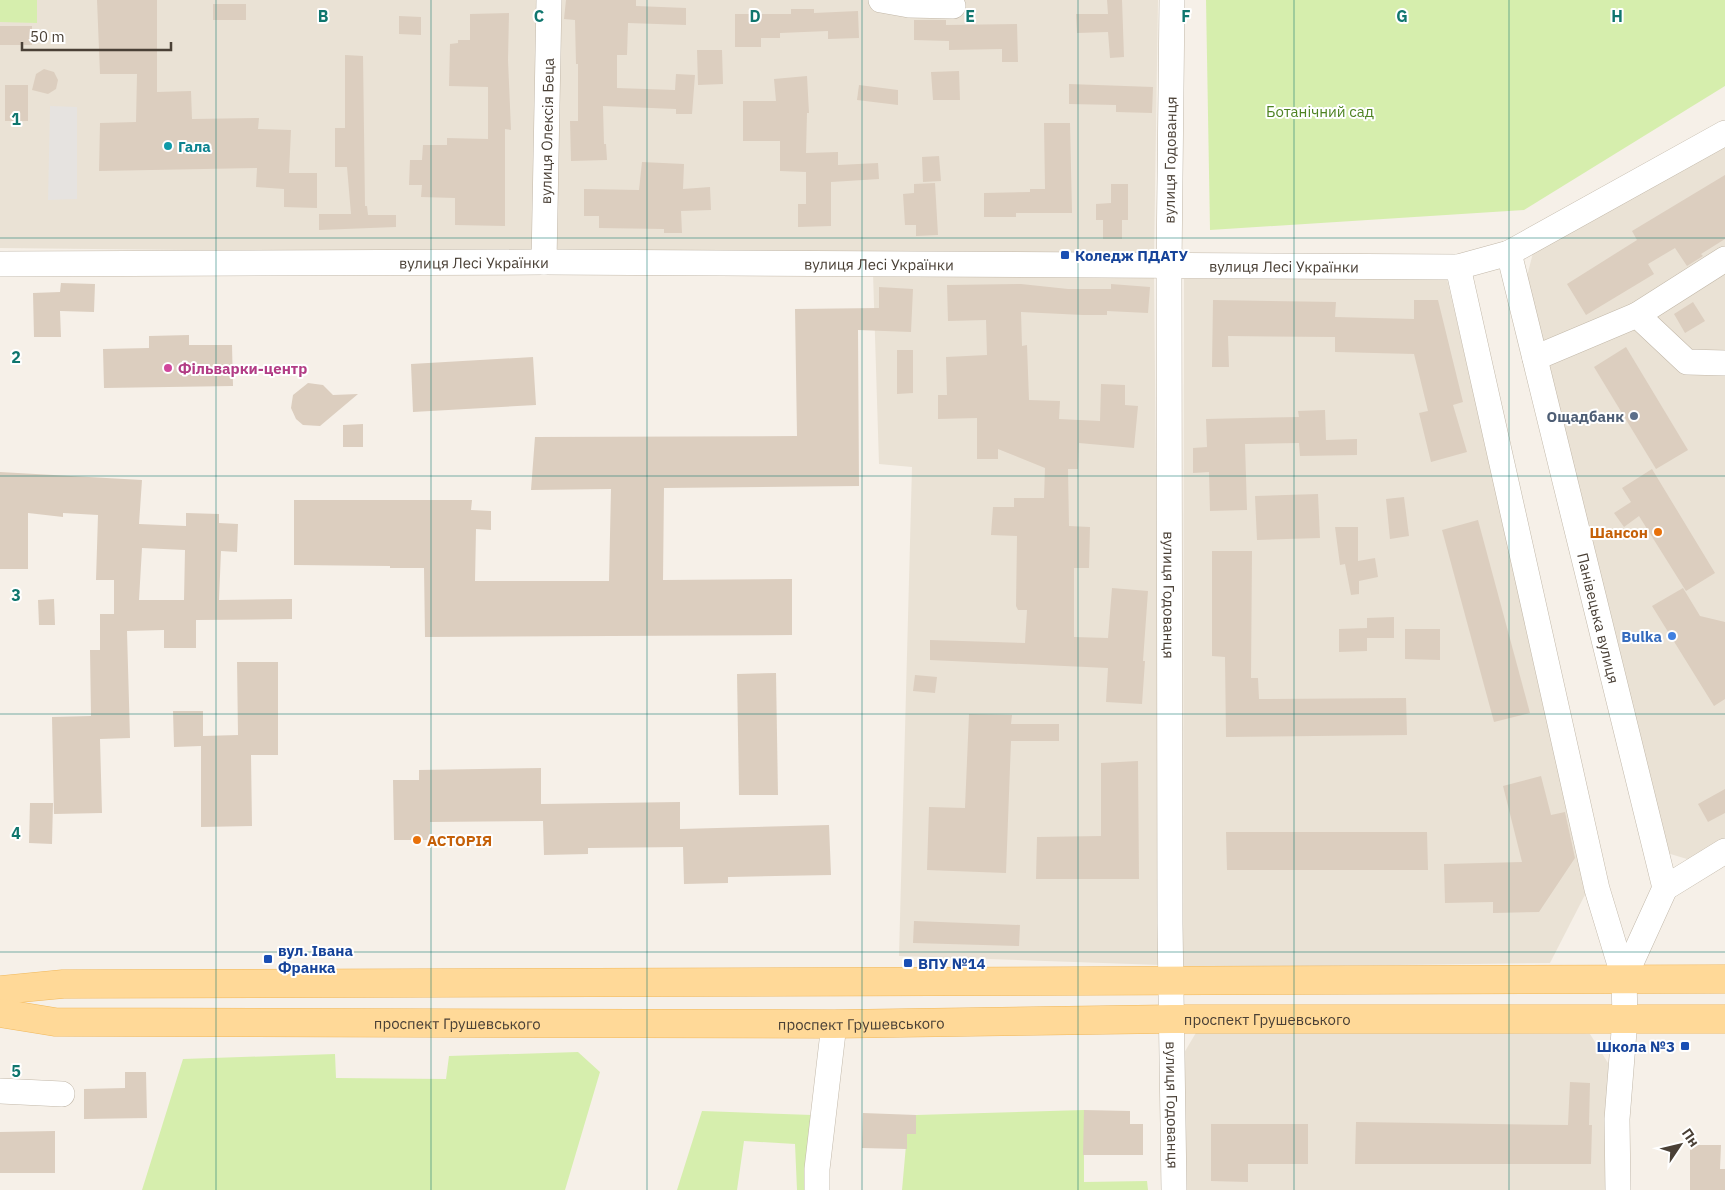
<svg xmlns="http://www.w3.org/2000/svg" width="1725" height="1190" viewBox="0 0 1725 1190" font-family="'IBM Plex Sans',sans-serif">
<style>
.residential{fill:#eae2d5}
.green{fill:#d6eead}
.parking{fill:#e6e3e0}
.building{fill:#dccebf;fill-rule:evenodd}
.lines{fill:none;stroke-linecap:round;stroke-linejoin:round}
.minor-casing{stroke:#c2b8a9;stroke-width:26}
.major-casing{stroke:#f1b85b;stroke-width:29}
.minor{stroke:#fff;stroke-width:25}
.major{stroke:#ffd998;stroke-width:28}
.grid{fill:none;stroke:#0f766e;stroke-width:1;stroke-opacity:0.55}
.culture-dot{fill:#0f9aa8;stroke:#fff;stroke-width:2}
.transit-dot{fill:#1a4fb4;stroke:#fff;stroke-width:2}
.hotel-dot{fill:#d1479c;stroke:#fff;stroke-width:2}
.service-dot{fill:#5c6f8a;stroke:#fff;stroke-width:2}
.food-dot{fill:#e8710a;stroke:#fff;stroke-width:2}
.shop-dot{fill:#3f7fe0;stroke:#fff;stroke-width:2}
.labels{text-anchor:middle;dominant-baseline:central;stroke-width:4;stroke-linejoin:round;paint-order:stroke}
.park-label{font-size:15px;fill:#4e8322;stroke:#fff}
.street-label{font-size:15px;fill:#4a4036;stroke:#fff}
.culture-label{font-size:15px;font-weight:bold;fill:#0d838f;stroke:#fff;text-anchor:start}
.transit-label{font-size:15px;font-weight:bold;fill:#164399;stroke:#fff;text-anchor:start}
.hotel-label{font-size:15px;font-weight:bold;fill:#b23c85;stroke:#fff;text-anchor:start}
.service-label{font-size:15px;font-weight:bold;fill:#4e5e75;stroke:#fff;text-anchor:end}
.food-label{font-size:15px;font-weight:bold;fill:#c56008;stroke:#fff;text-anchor:end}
.shop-label{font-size:15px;font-weight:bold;fill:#366cbe;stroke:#fff;text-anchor:end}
.grid-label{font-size:16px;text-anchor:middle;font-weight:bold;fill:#0f766e;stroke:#fff;stroke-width:4;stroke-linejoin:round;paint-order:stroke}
</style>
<rect width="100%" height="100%" fill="#f6f0e8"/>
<!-- residential -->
<g class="residential">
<polygon points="0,0 1158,0 1154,260 0,248"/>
<polygon points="1725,138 1725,845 1697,862 1667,853 1526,280 1534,249"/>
<polygon points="873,273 1154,276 1161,965 899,956 912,467 879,464"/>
<polygon points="1184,279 1447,279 1589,887 1550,963 1183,968"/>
<polygon points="1197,1031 1590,1034 1608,1063 1609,1190 1186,1190 1184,1053"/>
</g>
<!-- green -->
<g class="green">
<polygon points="0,0 37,0 37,23 0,22"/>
<polygon points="1206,0 1725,0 1725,86 1524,210 1210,230"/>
<polygon points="578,1052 600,1072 565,1190 142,1190 183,1059 335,1054 336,1078 446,1079 449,1056"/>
<polygon points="1084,1110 1084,1182 1147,1181 1148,1190 902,1190 907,1134 916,1134 916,1115"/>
<polygon points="702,1111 812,1115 805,1190 797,1190 795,1144 744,1141 737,1190 677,1190"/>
</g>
<!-- parking -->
<polygon class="parking" points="50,106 77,107 77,199 48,200"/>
<!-- building -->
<g class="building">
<polygon points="97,0 157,0 157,92 191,91 192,119 259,118 258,129 291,130 289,173 317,173 317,208 284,207 284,189 256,187 257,168 99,171 100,123 136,122 137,74 100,74"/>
<polygon points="566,0 636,0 636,6 686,8 686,25 628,23 627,55 617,55 617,88 675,90 676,74 695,75 692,114 676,114 676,109 603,106 604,144 606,144 607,160 571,161 570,121 578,121 578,64 576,64 575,20 564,19"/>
<polygon points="1107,0 1122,0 1124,57 1110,58 1108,32 1077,33 1076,14 1108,14"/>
<rect x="213" y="4" width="33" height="16"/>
<polygon points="791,9 814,9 814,13 858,11 859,38 828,39 828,31 780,33 780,38 761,38 761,47 735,47 735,14 791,14"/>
<polygon points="509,13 508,60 511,130 505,129 505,226 455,225 455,198 421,197 422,185 409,185 410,160 422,160 423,145 447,145 447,138 488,139 488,87 449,86 450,44 458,43 458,40 470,40 470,14"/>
<polygon points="399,16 421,17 421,35 399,34"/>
<polygon points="914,20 946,20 946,25 1017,24 1018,62 1002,62 1002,49 949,50 949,41 914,40"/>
<rect x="0" y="26" width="32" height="19"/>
<polygon points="697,50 722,50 723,84 698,85"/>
<polygon points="345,55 363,56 365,206 367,206 368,215 396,215 396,227 319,230 319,214 351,214 347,167 335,167 335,128 345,128"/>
<polygon points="44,69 54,72 58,80 56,89 48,94 32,90 36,74"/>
<polygon points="959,71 960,100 933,100 931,72"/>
<polygon points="807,76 809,113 807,113 806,153 838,152 838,165 878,163 879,179 831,182 831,226 798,227 798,204 806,204 806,172 780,171 780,141 743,141 743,101 776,101 774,79"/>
<polygon points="1069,84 1153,87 1152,113 1116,112 1116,105 1069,104"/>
<rect x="5" y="85" width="23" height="36"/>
<polygon points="859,85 898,90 898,105 857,100"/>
<polygon points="1044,123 1070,123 1072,213 1016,213 1016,217 984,217 984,193 1030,192 1030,189 1045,189"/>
<polygon points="939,156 941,181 923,182 922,157"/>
<polygon points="642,162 684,164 683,189 710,187 711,210 681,211 682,233 664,233 664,229 599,228 599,216 584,216 584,189 639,190"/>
<polygon points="1725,175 1725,239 1701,254 1703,256 1687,266 1675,248 1648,264 1654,274 1586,315 1567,284 1637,240 1632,231"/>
<polygon points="935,183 938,235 916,236 916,225 905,225 903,194 914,193 914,184"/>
<polygon points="1111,184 1128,184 1128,220 1122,220 1122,239 1103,239 1103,220 1096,220 1096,204 1111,203"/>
<polygon points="61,283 95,284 94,312 60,311 61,337 34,337 33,293 60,292"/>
<polygon points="1021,284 1068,289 1111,289 1111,284 1150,287 1148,313 1107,311 1107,315 1083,315 1021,312 1022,346 1027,345 1029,400 1060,401 1059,419 1100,421 1101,384 1125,385 1125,405 1138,406 1134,448 1079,443 1078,469 1068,469 1069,526 1090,527 1089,568 1074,568 1074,637 1108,638 1112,588 1148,591 1143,661 1145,661 1142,704 1106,702 1108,668 930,660 930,640 1025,643 1027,610 1018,610 1016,606 1017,536 991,535 993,507 1014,507 1014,498 1044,498 1045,468 998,449 998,459 977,459 977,418 938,419 938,395 947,395 946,357 987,355 986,320 948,321 947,285"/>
<polygon points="879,287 913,289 911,332 858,330 859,486 664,488 663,580 792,579 792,635 425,637 424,568 390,568 390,566 294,565 294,500 472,500 471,510 491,511 491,530 476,529 475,581 609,581 611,489 531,490 535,437 797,436 795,309 879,308"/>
<polygon points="1213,300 1336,302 1335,317 1414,319 1414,300 1438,300 1463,402 1453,405 1467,452 1431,462 1419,413 1428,411 1414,354 1335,352 1335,337 1228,336 1229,367 1212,367"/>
<polygon points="1693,302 1705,321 1685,333 1674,314"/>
<polygon points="189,335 189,345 232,345 233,386 104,388 103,349 149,348 149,336"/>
<polygon points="1626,347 1688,450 1656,469 1594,367"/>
<polygon points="897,350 913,350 913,393 897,394"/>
<polygon points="533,357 536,405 413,412 411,364"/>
<polygon points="308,383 323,385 333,395 358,394 320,426 303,425 296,419 291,408 293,395"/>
<polygon points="1325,410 1326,440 1357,439 1357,455 1300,456 1299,443 1245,444 1247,510 1210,511 1209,472 1193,473 1193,448 1207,447 1206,419 1299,417 1298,411"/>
<polygon points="363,424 363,447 343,447 343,425"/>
<polygon points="1652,469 1715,573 1686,591 1639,516 1624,527 1614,513 1631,502 1622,488"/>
<path d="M 0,472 L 142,480 L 139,524 L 186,526 L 186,513 L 219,514 L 219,523 L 238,524 L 237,552 L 221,551 L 219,600 L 292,599 L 292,619 L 196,620 L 196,648 L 164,648 L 164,630 L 127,631 L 130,738 L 100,739 L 102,813 L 54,814 L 52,717 L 91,716 L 90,650 L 100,650 L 100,614 L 114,614 L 114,580 L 96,580 L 98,515 L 63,513 L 63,517 L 28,513 L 28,569 L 0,569 ZM 142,548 L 185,550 L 184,600 L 139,600 Z"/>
<polygon points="1318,494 1320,538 1257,540 1255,496"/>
<polygon points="1404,497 1409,536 1390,539 1386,499"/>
<polygon points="1478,520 1530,713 1494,722 1442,530"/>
<polygon points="1335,527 1358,527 1358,561 1375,558 1378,577 1359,581 1359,594 1351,595 1345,564 1340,565"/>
<polygon points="1212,551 1252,551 1251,678 1258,678 1259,699 1406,698 1407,735 1226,737 1225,657 1212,656"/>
<polygon points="1683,588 1700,616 1725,622 1725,699 1714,706 1652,606"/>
<polygon points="54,599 55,625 39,625 38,600"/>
<polygon points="1394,617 1394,638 1367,638 1367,651 1339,652 1339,629 1367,628 1367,618"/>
<polygon points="1405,629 1440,629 1440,660 1405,659"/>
<polygon points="237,662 278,662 278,755 251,755 252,826 201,827 201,746 174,747 173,711 203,711 203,736 238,735"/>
<polygon points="776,673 778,795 739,795 737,674"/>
<polygon points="915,675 937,677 935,693 913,691"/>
<polygon points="969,714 1012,715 1011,724 1059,724 1059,741 1011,741 1006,873 927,870 929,807 965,808"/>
<polygon points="1138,761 1139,879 1036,879 1037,837 1101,836 1101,763"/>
<polygon points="541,768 541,804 680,802 680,829 829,825 831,875 728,877 728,883 684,884 683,847 588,848 588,854 544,855 543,821 430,822 430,840 394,840 393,780 419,780 419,770"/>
<polygon points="1541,776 1551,815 1565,812 1575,858 1539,912 1493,913 1493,902 1445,903 1444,864 1522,862 1503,786"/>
<polygon points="1725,789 1725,813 1708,822 1698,804"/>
<polygon points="30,803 53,803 52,844 29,843"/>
<polygon points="1226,832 1427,832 1428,870 1227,870"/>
<polygon points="914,921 1020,925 1019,946 913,943"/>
<polygon points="125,1072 146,1072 147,1118 84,1119 84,1089 125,1088"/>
<polygon points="1570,1082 1590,1083 1589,1125 1592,1125 1591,1164 1355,1164 1356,1122 1568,1125"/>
<polygon points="1084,1110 1130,1111 1130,1124 1143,1124 1143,1155 1083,1155"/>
<polygon points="863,1113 916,1115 916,1134 907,1134 907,1149 862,1148"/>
<polygon points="1211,1124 1308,1124 1308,1164 1248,1164 1248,1182 1211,1181"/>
<polygon points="55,1131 55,1173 0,1173 0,1132"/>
<polygon points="1690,1145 1721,1145 1720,1169 1725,1169 1725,1190 1690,1190"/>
</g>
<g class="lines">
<!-- minor casing -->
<g class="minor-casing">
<g id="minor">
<polyline points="881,0 909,5 953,6"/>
<path id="s1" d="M 1172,0 L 1169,267 L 1170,924 L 1174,1190"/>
<path id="s2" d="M 1509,253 L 1665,888 L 1624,978"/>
<path id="s3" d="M 544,262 L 549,0"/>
<path id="s4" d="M 0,264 L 544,262 L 1458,267 L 1509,253 L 1725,133"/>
<polyline points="1458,267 1597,889 1624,978 1625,1019 1617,1119 1618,1190"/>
<polyline points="1637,315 1725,259"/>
<polyline points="1535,358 1637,315 1687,362 1725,363"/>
<polyline points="1665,888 1725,851"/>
<polyline points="0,1091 62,1094"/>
<polyline points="817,1190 817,1169 834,1024"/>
</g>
</g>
<!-- major casing -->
<g class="major-casing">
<g id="major">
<polyline points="0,990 63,984 1725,979"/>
<path id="s5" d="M 0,1013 L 55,1022 L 834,1024 L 1172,1019 L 1725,1019"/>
</g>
</g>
<!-- minor -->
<use href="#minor" class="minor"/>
<!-- major -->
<use href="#major" class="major"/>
</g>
<!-- grid -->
<path class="grid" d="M 216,0 L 216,1190M 431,0 L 431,1190M 647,0 L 647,1190M 862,0 L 862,1190M 1078,0 L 1078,1190M 1294,0 L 1294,1190M 1509,0 L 1509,1190M 0,238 L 1725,238M 0,476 L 1725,476M 0,714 L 1725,714M 0,952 L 1725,952"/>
<!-- markers -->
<circle class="culture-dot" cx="168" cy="146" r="5"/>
<g class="transit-dot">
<rect x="1060" y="250" width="10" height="10" rx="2.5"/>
<rect x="263" y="954" width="10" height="10" rx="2.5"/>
<rect x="903" y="958" width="10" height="10" rx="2.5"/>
<rect x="1680" y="1041" width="10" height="10" rx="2.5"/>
</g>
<circle class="hotel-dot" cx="168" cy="368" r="5"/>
<circle class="service-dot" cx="1634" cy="416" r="5"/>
<g class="food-dot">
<circle cx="1658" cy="532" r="5"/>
<circle cx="417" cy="840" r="5"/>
</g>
<circle class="shop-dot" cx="1672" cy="636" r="5"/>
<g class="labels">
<!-- park labels -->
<g class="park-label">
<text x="1320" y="111">Ботанічний сад</text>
</g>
<!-- street labels -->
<g class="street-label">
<text stroke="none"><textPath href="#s3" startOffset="131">вулиця Олексія Беца</textPath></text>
<text transform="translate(1170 160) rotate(-89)">вулиця Годованця</text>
<text stroke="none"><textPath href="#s4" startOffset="474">вулиця Лесі Українки</textPath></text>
<text stroke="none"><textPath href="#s4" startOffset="879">вулиця Лесі Українки</textPath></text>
<text stroke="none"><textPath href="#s4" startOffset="1284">вулиця Лесі Українки</textPath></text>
<text stroke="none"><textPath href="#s1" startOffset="595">вулиця Годованця</textPath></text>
<text stroke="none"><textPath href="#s2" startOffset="376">Панівецька вулиця</textPath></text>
<text stroke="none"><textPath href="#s5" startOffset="1268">проспект Грушевського</textPath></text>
<text stroke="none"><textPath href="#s5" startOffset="458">проспект Грушевського</textPath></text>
<text stroke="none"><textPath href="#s5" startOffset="862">проспект Грушевського</textPath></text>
<text stroke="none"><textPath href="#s1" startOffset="1105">вулиця Годованця</textPath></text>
</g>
<!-- culture labels -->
<g class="culture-label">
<text x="178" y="146">Гала</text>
</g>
<!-- transit labels -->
<g class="transit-label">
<text x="1075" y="255">Коледж ПДАТУ</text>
<text x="278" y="950">вул. Івана<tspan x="278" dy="17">Франка</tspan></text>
<text x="918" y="963">ВПУ №14</text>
<text x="1675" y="1046" text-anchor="end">Школа №3</text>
</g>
<!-- hotel labels -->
<g class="hotel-label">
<text x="178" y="368">Фільварки-центр</text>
</g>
<!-- service labels -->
<g class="service-label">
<text x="1624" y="416">Ощадбанк</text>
</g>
<!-- food labels -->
<g class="food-label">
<text x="1648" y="532">Шансон</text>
<text x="427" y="840" text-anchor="start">АСТОРІЯ</text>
</g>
<!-- shop labels -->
<g class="shop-label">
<text x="1662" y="636">Bulka</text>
</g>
</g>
<g class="grid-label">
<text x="323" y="22">B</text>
<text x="539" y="22">C</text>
<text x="755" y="22">D</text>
<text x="970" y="22">E</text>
<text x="1186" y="22">F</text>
<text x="1402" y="22">G</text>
<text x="1617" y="22">H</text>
<text x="16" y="125">1</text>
<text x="16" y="363">2</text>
<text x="16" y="601">3</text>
<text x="16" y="839">4</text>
<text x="16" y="1077">5</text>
</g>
<!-- north arrow -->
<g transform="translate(1680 1145) rotate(55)" stroke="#ffffff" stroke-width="4" paint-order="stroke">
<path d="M0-4L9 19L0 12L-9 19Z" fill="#4a4036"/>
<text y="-8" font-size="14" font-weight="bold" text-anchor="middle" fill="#4a4036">Пн</text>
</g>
<!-- scale -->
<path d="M22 42v8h149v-8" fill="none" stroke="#4a4036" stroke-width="2.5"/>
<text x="30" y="42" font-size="15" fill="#4a4036" stroke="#ffffff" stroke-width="4" paint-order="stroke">50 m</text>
</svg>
